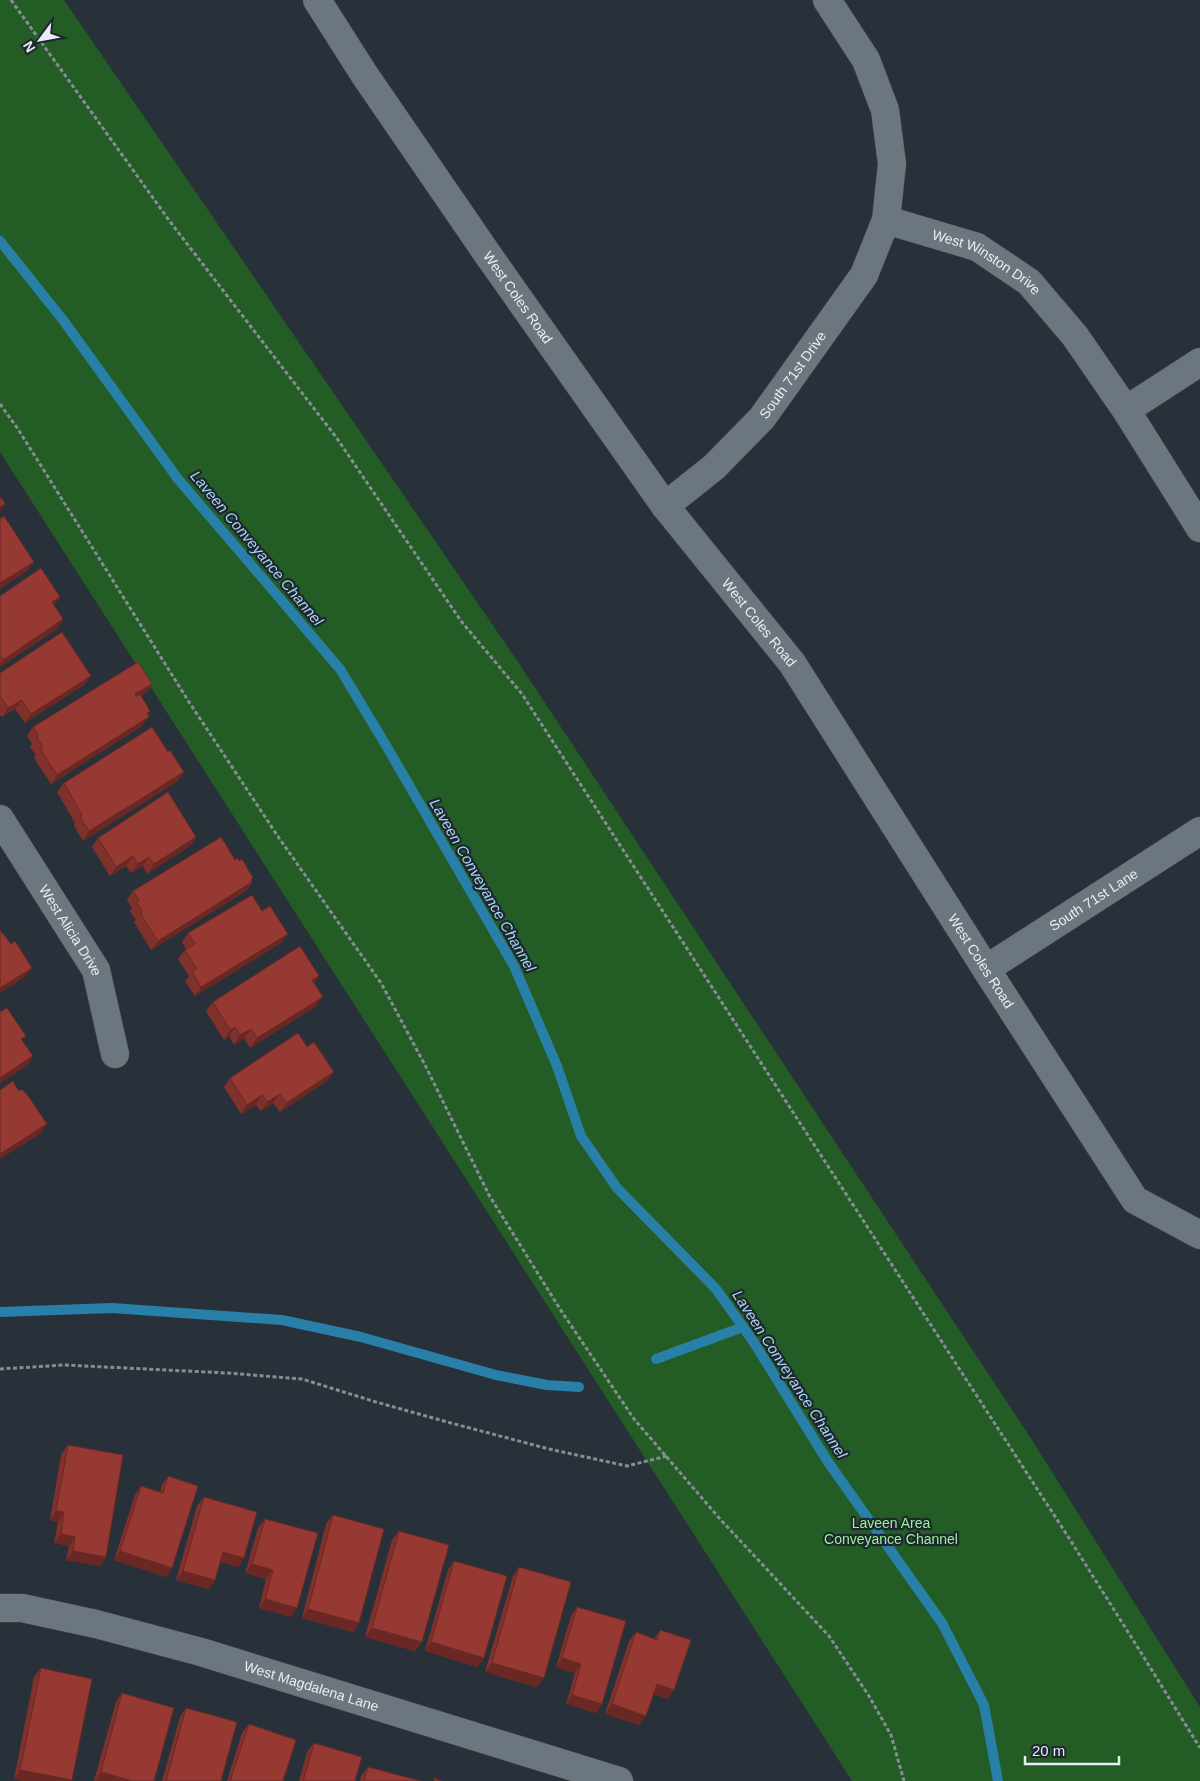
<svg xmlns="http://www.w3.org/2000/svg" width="1200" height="1781" viewBox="0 0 1200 1781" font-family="Arial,sans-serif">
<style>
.green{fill:#245c25}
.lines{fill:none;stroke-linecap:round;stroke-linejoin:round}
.stream{stroke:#2880a8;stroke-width:10}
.street-casing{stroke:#444c53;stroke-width:29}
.path{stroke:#868e94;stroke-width:3;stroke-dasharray:4 2.5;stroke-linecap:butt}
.street{stroke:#6c767f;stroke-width:28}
.wall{fill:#81312c}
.shaded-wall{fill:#692824}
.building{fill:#963933;stroke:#692824}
.labels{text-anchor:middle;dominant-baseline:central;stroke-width:4.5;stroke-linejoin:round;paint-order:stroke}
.street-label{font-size:14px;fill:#e8eef3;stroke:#1e272f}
.park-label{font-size:14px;fill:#97f596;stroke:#1e272f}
.water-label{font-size:15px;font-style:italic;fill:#a6d7f1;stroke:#1e272f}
</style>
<rect width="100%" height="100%" fill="#283139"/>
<!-- green -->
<polygon class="green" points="0,0 64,0 516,659 1030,1437 1200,1707 1200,1781 852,1781 0,452"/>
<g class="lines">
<!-- stream -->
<g class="stream">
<polyline points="0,241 63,320 178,479 340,669 384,742 514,966 557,1066 581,1136 617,1188 716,1289 753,1341 828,1462 942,1623 984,1705 998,1781"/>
<polyline points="0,1312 112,1308 282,1320 361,1337 496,1375 547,1385 579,1387"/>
<polyline points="656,1359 743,1327"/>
</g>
<!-- street casing -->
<g class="street-casing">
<g id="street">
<path id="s1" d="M 317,0 L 364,74 L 486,252 L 665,506 L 792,663 L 986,969 L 1135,1200 L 1200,1235"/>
<path id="s2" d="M 827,0 L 866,60 L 885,110 L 892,164 L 886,220 L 977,247 L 1029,282 L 1075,336 L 1126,410 L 1200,528"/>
<polyline points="1126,410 1200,362"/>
<path id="s3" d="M 665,506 L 714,467 L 762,418 L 864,275 L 886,220"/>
<path id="s4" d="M 0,819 L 96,970 L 115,1054"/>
<path id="s5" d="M 986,969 L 1200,831"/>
<path id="s6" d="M 0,1608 L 22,1608 L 96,1624 L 201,1652 L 619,1781"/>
</g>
</g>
<!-- path -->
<g class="path">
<polyline points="11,0 171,223 336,437 461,621 522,694 1067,1535 1140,1651 1200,1748"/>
<polyline points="0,404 18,429 189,702 279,838 381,983 425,1065 489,1195 560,1309 634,1419 720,1519 829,1636 869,1696 891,1735 904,1781"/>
<polyline points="0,1369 64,1365 227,1373 302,1379 376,1402 451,1423 549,1449 627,1466 667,1456"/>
</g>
<!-- street -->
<use href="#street" class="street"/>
</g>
<!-- wall -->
<g class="wall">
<polygon points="0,596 60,597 54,605 63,619 57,629 0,667"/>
<polygon points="0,673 91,676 84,685 25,723 15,709 2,717 0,715"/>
<polygon points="152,684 146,693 141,696 150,711 142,726 51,784 34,758 36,755 30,747 32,744 27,736 33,727"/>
<polygon points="168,752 178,781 83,841 74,826 75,823 57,792 64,783"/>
<polygon points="196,837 190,846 147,874 143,866 131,873 126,866 110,876 92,847 98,838"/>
<polygon points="253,878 251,881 252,882 246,891 151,950 134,922 136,920 130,911 132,908 127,900 133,891"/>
<polygon points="188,933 281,943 195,996 185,981 189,976 178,959 186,949 182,942"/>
<polygon points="319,976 314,983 316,1006 250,1048 244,1038 234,1045 229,1036 224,1040 206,1011 213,1002"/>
<polygon points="230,1078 327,1081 280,1112 273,1103 261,1111 256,1105 241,1114 224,1087"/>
<polygon points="68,1445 106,1557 100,1566 66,1560 69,1546 54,1543 58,1522 50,1520 61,1455"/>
<polygon points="168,1476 172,1568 166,1577 114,1560 135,1495 141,1486 160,1492 162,1485"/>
<polygon points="204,1497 244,1558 238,1567 220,1562 209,1589 176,1580 197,1506"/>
<polygon points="333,1515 359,1623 353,1632 302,1618 326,1524"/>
<polygon points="265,1519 291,1617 259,1608 266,1579 245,1573 258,1528"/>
<polygon points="399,1531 422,1642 415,1651 365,1637 392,1540"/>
<polygon points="454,1561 484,1658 477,1667 425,1651 448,1570"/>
<polygon points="519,1567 537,1687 485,1672 513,1576"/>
<polygon points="577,1607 602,1704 596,1713 566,1704 575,1673 556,1667 571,1616"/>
<polygon points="660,1630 668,1699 653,1694 639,1725 605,1714 629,1641 636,1632 654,1639"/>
<polygon points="41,1668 72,1780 71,1781 24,1781 14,1779 34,1677"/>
<polygon points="122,1693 154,1781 94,1781 116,1702"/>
<polygon points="186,1708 221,1781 162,1781 180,1717"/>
<polygon points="249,1724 283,1781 227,1781 242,1733"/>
<polygon points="314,1743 355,1781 299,1781 307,1752"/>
<polygon points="368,1767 421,1781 360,1781 361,1776"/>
</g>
<!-- shaded-wall -->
<g class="shaded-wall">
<polygon points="5,504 0,511 0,507"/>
<polygon points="34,562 27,571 0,589 0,583"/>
<polygon points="60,597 53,606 52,602"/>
<polygon points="63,619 57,629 0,667 0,664 3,660"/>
<polygon points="91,676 84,685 25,723 31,714"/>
<polygon points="152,684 146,693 128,704 135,694"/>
<polygon points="22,700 15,709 2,717 8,708"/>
<polygon points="150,711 144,720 149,717 142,726 51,784 57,775"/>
<polygon points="184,772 178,781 83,841 89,831"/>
<polygon points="196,837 190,846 147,874 154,864"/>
<polygon points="133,856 126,866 110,876 116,867"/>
<polygon points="149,857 143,866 131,873 138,864"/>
<polygon points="253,878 249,884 252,882 246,891 151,950 158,941"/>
<polygon points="288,934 281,943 195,996 201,987"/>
<polygon points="32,968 25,977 0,993 0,988"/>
<polygon points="319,976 312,985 312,980"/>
<polygon points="323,997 316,1006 250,1048 257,1038"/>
<polygon points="235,1027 229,1036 224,1040 230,1030"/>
<polygon points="251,1029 244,1038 234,1045 240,1035"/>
<polygon points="33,1056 27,1066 0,1083 0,1078"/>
<polygon points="334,1072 327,1081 280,1112 286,1103"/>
<polygon points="280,1094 273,1103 261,1111 267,1102"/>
<polygon points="262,1095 256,1105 241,1114 247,1105"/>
<polygon points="47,1124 40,1134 0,1159 0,1154"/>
<polygon points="56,1511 64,1512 58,1522 50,1520"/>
<polygon points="61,1534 75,1537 69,1546 54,1543"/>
<polygon points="73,1551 106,1557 100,1566 66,1560"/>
<polygon points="120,1551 172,1568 166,1577 114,1560"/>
<polygon points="223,1552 244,1558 238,1567 217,1561"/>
<polygon points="252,1564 273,1570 266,1579 245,1573"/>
<polygon points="183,1571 215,1580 209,1589 176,1580"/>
<polygon points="265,1599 297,1608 291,1617 259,1608"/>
<polygon points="308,1609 359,1623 353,1632 302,1618"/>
<polygon points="372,1628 422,1642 415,1651 365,1637"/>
<polygon points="431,1642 484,1658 477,1667 425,1651"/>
<polygon points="562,1658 581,1664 575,1673 556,1667"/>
<polygon points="492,1663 544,1678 537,1687 485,1672"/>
<polygon points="657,1684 674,1690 668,1699 650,1693"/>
<polygon points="572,1695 602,1704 596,1713 566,1704"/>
<polygon points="612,1704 646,1716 639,1725 605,1714"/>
<polygon points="20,1770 72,1780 71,1781 24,1781 14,1779"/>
<polygon points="101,1772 132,1781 95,1781"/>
</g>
<!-- building -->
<g class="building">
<polygon points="0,496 5,504 0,507"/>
<polygon points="4,516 34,562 0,583 0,519"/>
<polygon points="41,568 60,597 52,602 63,619 3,660 0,656 0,596"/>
<polygon points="62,632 91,676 31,714 22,700 8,708 0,696 0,673"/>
<polygon points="138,662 152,684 135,694 136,697 140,694 150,711 147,713 149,717 57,775 40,749 43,747 37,738 39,736 33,727"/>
<polygon points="152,727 168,752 170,750 184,772 89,831 80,817 82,815 64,783"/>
<polygon points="168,792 196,837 154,864 149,857 138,864 133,856 116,867 98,838"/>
<polygon points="221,837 235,860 238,858 239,861 242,859 253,878 251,880 252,882 158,941 140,913 143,912 136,902 139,900 133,891"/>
<polygon points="252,895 262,911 270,906 288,934 201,987 192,972 197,969 185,950 195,944 188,933"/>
<polygon points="0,930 11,944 15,941 32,968 0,988"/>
<polygon points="300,946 319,976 312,980 323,997 257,1038 251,1029 240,1035 235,1027 230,1030 213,1002"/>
<polygon points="7,1008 26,1036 21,1039 33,1056 0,1078 0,1012"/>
<polygon points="298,1033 307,1047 314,1042 334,1072 286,1103 280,1094 267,1102 262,1095 247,1105 230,1078"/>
<polygon points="13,1081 18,1090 23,1090 29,1097 47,1124 0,1154 0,1090"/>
<polygon points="68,1445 123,1455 106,1557 73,1551 75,1537 61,1534 64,1512 56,1511"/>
<polygon points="168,1476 198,1486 172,1568 120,1551 141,1486 163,1493"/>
<polygon points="204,1497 257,1512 244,1558 223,1552 215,1580 183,1571"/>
<polygon points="333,1515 384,1529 359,1623 308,1609"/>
<polygon points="265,1519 318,1533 297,1608 265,1599 273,1570 252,1564"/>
<polygon points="399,1531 449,1545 422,1642 372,1628"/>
<polygon points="454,1561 507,1576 484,1658 431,1642"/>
<polygon points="519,1567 571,1582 544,1678 492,1663"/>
<polygon points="577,1607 626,1621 602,1704 572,1695 581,1664 562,1658"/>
<polygon points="660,1630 691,1640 674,1690 657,1684 646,1716 612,1704 636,1632 657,1640"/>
<polygon points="41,1668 92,1679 72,1780 20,1770"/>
<polygon points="122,1693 174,1708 154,1781 132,1781 101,1772"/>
<polygon points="186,1708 237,1722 221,1781 166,1781"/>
<polygon points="249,1724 296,1740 283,1781 230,1781"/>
<polygon points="314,1743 362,1757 355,1781 303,1781"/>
<polygon points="368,1767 421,1781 364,1781"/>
<polygon points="434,1778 442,1781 434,1781"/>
</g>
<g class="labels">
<!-- street labels -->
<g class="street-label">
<text stroke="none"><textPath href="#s2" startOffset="346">West Winston Drive</textPath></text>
<text stroke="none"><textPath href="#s1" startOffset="359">West Coles Road</textPath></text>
<text stroke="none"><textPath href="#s3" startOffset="184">South 71st Drive</textPath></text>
<text stroke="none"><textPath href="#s1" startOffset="764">West Coles Road</textPath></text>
<text stroke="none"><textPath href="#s5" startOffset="128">South 71st Lane</textPath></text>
<text stroke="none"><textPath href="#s4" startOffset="132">West Alicia Drive</textPath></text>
<text stroke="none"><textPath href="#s1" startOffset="1169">West Coles Road</textPath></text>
<text stroke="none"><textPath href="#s6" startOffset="322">West Magdalena Lane</textPath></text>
</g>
<!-- park labels -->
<g class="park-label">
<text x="891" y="1523">Laveen Area<tspan x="891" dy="16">Conveyance Channel</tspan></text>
</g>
<!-- water labels -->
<g class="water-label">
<text transform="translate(257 548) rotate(50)">Laveen Conveyance Channel</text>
<text transform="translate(483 885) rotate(60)">Laveen Conveyance Channel</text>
<text transform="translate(790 1374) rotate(57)">Laveen Conveyance Channel</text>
</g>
</g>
<!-- north arrow -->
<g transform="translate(40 40) rotate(238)" stroke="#1e272f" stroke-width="4" paint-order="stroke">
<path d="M0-4L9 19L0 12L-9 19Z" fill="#e8eef3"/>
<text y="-8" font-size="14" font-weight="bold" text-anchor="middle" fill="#e8eef3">N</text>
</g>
<!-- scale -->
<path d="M1025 1756v8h94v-8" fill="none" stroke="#e8eef3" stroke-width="2.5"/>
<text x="1032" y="1756" font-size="15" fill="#e8eef3" stroke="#1e272f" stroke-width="4" paint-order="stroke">20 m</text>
</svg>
